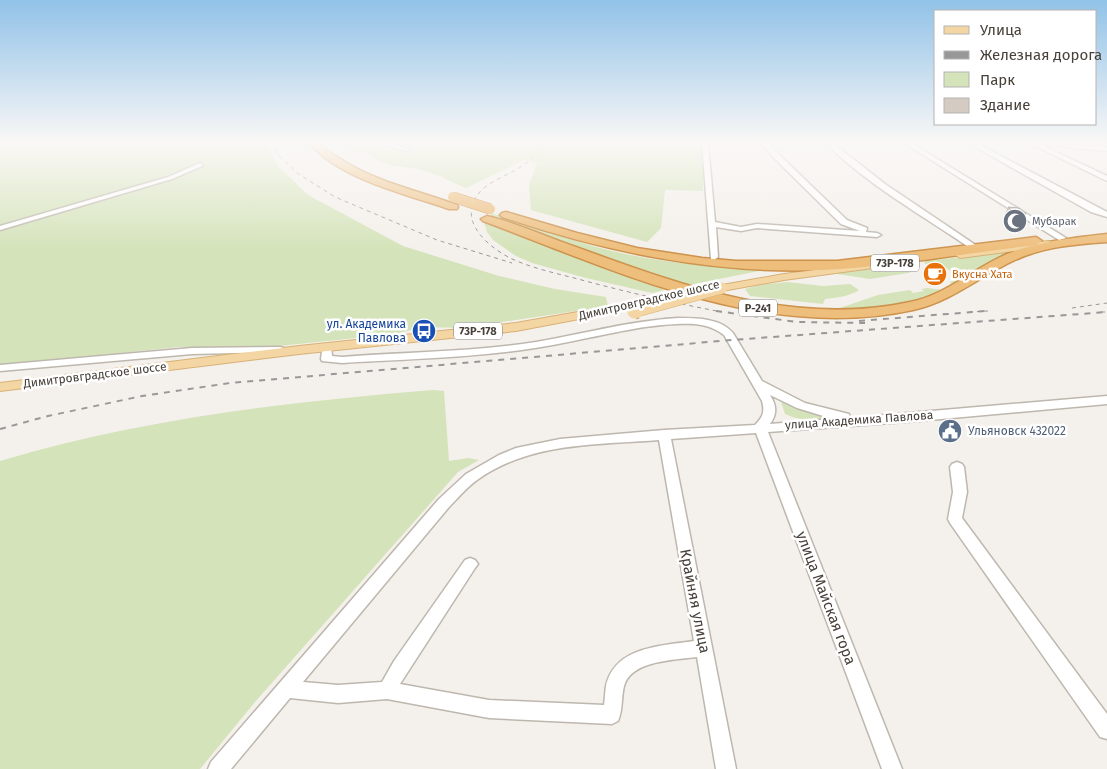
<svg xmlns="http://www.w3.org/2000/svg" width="1107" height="769" viewBox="0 0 1107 769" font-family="'Fira Sans',sans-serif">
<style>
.green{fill:#d4e3b9}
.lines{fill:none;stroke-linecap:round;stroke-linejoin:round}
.minor-casing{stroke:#beb7ae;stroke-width:3}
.major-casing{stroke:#d7b176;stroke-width:2}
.highway-casing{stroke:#cd924c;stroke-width:3}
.minor{fill:#fff;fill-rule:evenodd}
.major{fill:#f3d6a4;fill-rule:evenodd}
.highway{fill:#eebe7c;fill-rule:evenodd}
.rail-far1{stroke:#989898;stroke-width:1;stroke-dasharray:4 4;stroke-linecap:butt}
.rail{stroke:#989898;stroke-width:2;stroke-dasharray:6 6;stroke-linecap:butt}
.major-bridge-far1-casing{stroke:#d7b176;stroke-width:12;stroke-linecap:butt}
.major-bridge-casing{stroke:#d7b176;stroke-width:16;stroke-linecap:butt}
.highway-bridge-casing{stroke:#cd924c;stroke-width:11;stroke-linecap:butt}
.major-bridge-far1{stroke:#f3d6a4;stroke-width:11}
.major-bridge{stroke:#f3d6a4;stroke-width:13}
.highway-bridge{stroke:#eebe7c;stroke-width:10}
.wall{fill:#b6afa7}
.building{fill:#d4cbc2;stroke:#948e88}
.labels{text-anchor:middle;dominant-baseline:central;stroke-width:5;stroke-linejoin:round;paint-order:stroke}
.far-worship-label{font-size:11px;fill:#5b616d;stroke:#fff;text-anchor:start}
.shield{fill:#fff;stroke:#7e7a75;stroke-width:1}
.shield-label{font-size:11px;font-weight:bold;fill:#47413a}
.far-food-label{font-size:11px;fill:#c56008;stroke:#fff;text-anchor:start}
.street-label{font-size:12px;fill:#47413a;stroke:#fff}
.transit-label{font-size:12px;fill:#164399;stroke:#fff;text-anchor:end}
.service-label{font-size:12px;fill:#4e5e75;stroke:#fff;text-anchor:start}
.near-street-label{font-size:15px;fill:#47413a;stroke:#fff}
</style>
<rect width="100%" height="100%" fill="#f4f0eb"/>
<!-- green -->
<g class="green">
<polygon points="0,143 265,143 278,166 308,195 403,246 499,276 555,289 606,297 608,306 463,328 424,327 395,334 269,347 179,347 0,365"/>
<path d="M 340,143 L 703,143 L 703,191 L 665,190 L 661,228 L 647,242 L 531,210 L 529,185 L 537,163 L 524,160 L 466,188 C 453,183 440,175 426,171 C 408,166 381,168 367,153 L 352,151 Z"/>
<path d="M 491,213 C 542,230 593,249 646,258 C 687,265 728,267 769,269 L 684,286 L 490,217 Z"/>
<polygon points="484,222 665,290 652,293 586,278 532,263 516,256 493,240 487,232"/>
<polygon points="1011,252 952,285 950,282 957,280 959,276 936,262 925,264 924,261"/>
<polygon points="911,263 914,264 911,272 908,273 870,279 837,274 838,272"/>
<path d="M 787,282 L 823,286 L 850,284 L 859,290 C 851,296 835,298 825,299 L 823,304 L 750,296 L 745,289 L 759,285 Z"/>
<path d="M 927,288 L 943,290 C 912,307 871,309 837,309 L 878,295 L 910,290 L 913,293 L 924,291 L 921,289 Z"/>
<path d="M 433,390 L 444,391 L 449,461 L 468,458 L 479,460 L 458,472 L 255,702 L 200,769 L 0,769 L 0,461 C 141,419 286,402 433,390 Z"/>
<path d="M 781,402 L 825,417 L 826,420 C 811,421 798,420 785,414 Z"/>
</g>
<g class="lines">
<!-- minor casing -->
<g class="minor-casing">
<g id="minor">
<polygon points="377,143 388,143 409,149 406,151"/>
<polygon points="702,143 708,143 715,222 741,227 757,224 860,231 841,224 774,158 761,143 767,143 847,220 867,228 866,232 877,233 881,235 877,237 757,228 741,231 716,227 718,257 714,260 711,259"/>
<path d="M 826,143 L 833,143 L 885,184 L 980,248 L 976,251 L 973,250 C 927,218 864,183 826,143 Z"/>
<polygon points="904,143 911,143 1066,238 1059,240"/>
<polygon points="968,143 976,143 1107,212 1107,217 1091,212"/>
<polygon points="1029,143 1037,143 1107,176 1107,181"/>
<polygon points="1040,143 1107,147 1107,151 1043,145"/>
<polygon points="200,163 203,165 202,166 172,179 0,230 0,226 168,177"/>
<path d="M 678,318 C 697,318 720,318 733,333 L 762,381 L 805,403 L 849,414 L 850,418 L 1107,396 L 1107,404 L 919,421 L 768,432 L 902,769 L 882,769 L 756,433 L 671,439 L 736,769 L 716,769 L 697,657 C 675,660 631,660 624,686 C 621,698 623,710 618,721 L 612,724 L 489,718 L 387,699 L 338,703 L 290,698 L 231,769 L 208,769 L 211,762 L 439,499 L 466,474 L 499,455 L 516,448 L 560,439 L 664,430 L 755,425 C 763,417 765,412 762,401 L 724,335 C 710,324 694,323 677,324 C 629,326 583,341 535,348 C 471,358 406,359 342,363 L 322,361 L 321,359 L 323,345 L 331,345 L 332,356 L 342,357 C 406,352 472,352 536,342 C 583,334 629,321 678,318 ZM 770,395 L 797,408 L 833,419 L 770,424 C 777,414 777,406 770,395 ZM 659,440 L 694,641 C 662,646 615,646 606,686 C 605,692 605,699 604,705 L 489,700 L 400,684 L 475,568 L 478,564 L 475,560 L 470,558 L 465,560 L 394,661 L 382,682 L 338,685 L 303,682 L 449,507 C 458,498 467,487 477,480 C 530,442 596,445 659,440 Z"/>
<polygon points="280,347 284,348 285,350 284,352 192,354 0,371 0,365 192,348"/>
<polygon points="957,462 962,464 964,467 967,492 962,518 1107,714 1107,739 1100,737 950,523 948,519 953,492 950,467 952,464"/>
</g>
</g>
<!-- major casing -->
<g class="major-casing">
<g id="major">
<polygon points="1048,241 1052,242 1052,246 960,258 955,255 960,252"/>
<polygon points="869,263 874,266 873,268 784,280 722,291 716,288 722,285 784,274"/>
<polygon points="628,303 632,305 634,307 632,309 516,331 299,354 0,391 0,383 299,346 516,323"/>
</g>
</g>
<!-- highway casing -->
<g class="highway-casing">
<g id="highway">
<path d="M 309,143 C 322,143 330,153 342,160 C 376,182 419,191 457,205 L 458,207 L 457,209 L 449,209 C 405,194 340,179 309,143 Z"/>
<path d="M 506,212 L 577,233 L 637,248 L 702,258 L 736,261 L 837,261 L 1036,237 L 1042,241 L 1036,245 C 965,253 893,267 822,270 C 711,274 606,252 502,217 L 500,215 L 502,213 Z"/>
<path d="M 487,216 C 517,223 547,237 576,247 C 683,286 794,327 910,302 C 946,295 974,268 1007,254 C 1039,241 1073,238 1107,234 L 1107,242 C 1076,244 1043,247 1015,260 C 980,276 951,302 913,310 C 765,342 619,272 483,221 L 481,219 Z"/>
</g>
</g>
<!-- minor -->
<use href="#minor" class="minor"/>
<!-- major -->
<use href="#major" class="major"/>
<!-- highway -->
<use href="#highway" class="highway"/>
<!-- rail-far1 -->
<g class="rail-far1">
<polyline points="270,143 279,156 297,173 335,197 437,240 512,263"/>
<path d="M 543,143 C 527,177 484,174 473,203 C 464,227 491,248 510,258 C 531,268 555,273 578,279 C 626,292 674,303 722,312"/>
<polyline points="1072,308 1107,303"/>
<polyline points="969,312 988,311"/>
<polyline points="1101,312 1107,312"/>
</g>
<!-- rail -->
<g class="rail">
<polyline points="716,311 797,322 865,323"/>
<polyline points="859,321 985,311"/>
<polyline points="0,429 48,416 142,396 230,383 732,340 1107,312"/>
</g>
<!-- major-bridge-far1 casing -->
<g class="major-bridge-far1-casing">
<polyline id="major-bridge-far1" points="634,312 722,288"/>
</g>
<!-- major-bridge casing -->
<g class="major-bridge-casing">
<polyline id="major-bridge" points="634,312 637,311"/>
</g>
<!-- highway-bridge casing -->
<g class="highway-bridge-casing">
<polyline id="highway-bridge" points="453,197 490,209"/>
</g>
<!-- major-bridge-far1 -->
<use href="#major-bridge-far1" class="major-bridge-far1"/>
<!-- major-bridge -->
<use href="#major-bridge" class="major-bridge"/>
<!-- highway-bridge -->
<use href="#highway-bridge" class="highway-bridge"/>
</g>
<!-- wall -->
<polygon class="wall" points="1008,207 1026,214 1021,226 1009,225 1003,219"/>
<!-- building -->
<polygon class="building" points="1008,207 1019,208 1026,214 1015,214"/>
<!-- sky -->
<linearGradient id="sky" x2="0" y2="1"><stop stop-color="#91c2e8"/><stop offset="0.57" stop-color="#faf8f6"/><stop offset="1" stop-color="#faf8f6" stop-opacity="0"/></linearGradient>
<rect width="1107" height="251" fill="url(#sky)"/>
<!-- icons -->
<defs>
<g id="mosque-disc" transform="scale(1.25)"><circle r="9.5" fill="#6b7280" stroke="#fff"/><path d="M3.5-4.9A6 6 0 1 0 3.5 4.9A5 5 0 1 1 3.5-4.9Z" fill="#fff"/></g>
<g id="cafe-disc" transform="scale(1.25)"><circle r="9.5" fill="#e8710a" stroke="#fff"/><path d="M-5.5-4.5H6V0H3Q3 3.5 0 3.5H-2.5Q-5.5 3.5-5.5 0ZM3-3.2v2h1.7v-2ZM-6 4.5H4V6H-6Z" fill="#fff"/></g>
<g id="bus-disc" transform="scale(1.25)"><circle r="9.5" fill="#1a4fb4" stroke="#fff"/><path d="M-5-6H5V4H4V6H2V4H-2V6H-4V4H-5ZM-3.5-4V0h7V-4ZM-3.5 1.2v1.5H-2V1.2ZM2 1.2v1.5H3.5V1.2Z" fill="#fff"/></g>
<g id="civic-disc" transform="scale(1.25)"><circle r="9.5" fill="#5c6f8a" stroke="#fff"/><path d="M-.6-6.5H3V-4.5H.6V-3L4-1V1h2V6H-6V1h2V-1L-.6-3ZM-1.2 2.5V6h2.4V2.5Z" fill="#fff"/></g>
</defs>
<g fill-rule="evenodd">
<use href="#mosque-disc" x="1015" y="221"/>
<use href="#cafe-disc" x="935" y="274"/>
<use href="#bus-disc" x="424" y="331"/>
<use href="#civic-disc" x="950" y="431"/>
</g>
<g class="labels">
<!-- far-worship labels -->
<g class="far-worship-label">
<text x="1032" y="221">Мубарак</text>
</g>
<!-- shield labels -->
<g class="shield">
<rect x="871" y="254.5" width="48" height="17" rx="4"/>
<rect x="739" y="299.5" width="38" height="17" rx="4"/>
<rect x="454" y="322.5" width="48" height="17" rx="4"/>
</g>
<g class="shield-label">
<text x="895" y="263">73Р-178</text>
<text x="758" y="308">Р-241</text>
<text x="478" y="331">73Р-178</text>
</g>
<!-- far-food labels -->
<g class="far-food-label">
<text x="952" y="274">Вкусна Хата</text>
</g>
<!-- street labels -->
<g class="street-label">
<text transform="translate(649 300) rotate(-13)">Димитровградское шоссе</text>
<text transform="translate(95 375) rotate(-7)">Димитровградское шоссе</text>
<text transform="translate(859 420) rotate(-4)">улица Академика Павлова</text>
</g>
<!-- transit labels -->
<g class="transit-label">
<text x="406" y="324">ул. Академика<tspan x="406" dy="14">Павлова</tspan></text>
</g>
<!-- service labels -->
<g class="service-label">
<text x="968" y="431">Ульяновск 432022</text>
</g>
<!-- near-street labels -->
<g class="near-street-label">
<text transform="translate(826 598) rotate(69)">улица Майская гора</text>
<text transform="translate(695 601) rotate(79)">Крайняя улица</text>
</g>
</g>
<!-- legend -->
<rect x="934" y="10" width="162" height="115" fill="#ffffff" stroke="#b5b3b0"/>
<rect x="944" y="26" width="25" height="8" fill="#f3d6a4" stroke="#b5b3b0"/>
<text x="980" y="35" font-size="15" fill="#47413a">Улица</text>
<rect x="944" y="51" width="25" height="8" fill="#989898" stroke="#b5b3b0"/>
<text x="980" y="60" font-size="15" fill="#47413a">Железная дорога</text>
<rect x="944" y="72" width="25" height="15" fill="#d4e3b9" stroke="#b5b3b0"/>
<text x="980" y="85" font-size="15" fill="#47413a">Парк</text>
<rect x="944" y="98" width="25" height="15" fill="#d4cbc2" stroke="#b5b3b0"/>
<text x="980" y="110" font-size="15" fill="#47413a">Здание</text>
</svg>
